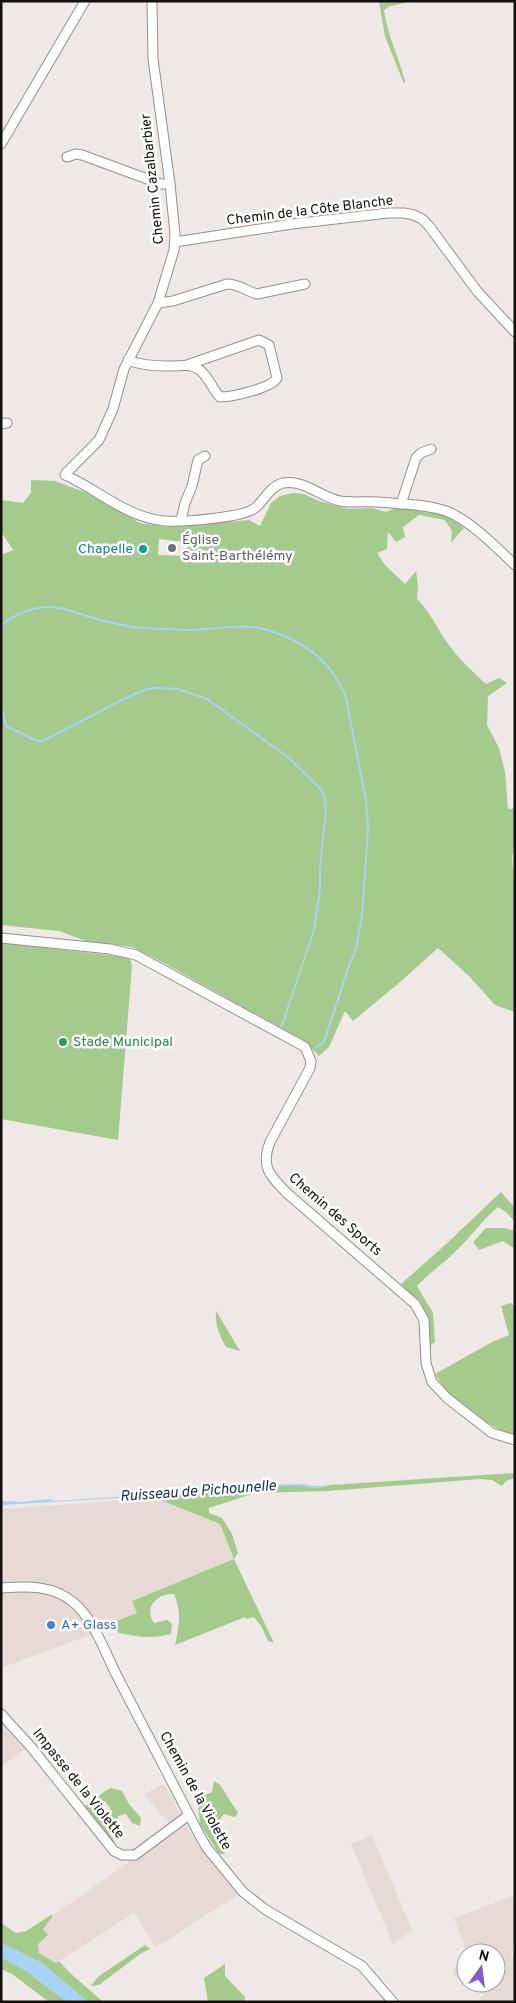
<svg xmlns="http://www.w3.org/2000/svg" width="516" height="2003" viewBox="0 0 516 2003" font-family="Overpass,sans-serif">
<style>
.built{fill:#e7dad4}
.green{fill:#a4ca8c;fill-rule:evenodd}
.water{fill:#a8d3f9}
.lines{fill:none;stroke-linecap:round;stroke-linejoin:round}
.stream{stroke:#a8d3f9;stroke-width:2}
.minor-casing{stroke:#95908e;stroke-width:11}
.minor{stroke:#fff;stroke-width:9}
.worship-dot{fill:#6b7280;stroke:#fff;stroke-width:2}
.culture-dot{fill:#0f9aa8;stroke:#fff;stroke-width:2}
.leisure-dot{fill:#2e9e5b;stroke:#fff;stroke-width:2}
.shop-dot{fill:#3f7fe0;stroke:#fff;stroke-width:2}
.labels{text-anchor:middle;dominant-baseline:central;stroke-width:5;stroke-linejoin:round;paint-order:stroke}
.street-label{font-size:14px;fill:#12100f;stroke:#fff}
.worship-label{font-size:14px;fill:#5b616d;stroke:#fff;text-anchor:start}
.culture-label{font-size:14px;fill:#0d838f;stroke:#fff;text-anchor:end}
.leisure-label{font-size:14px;fill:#27864d;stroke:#fff;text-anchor:start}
.shop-label{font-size:14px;fill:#366cbe;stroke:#fff;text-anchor:start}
.water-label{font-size:15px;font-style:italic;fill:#102f48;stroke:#fff}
</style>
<rect width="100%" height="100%" fill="#eee9e6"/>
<!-- built -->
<g class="built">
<polygon points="154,1498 220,1524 234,1559 133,1600 137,1613 98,1629 90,1635 1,1668 1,1509"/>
<polygon points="1,1706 34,1743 1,1766"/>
<polygon points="164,1784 191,1834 238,1895 156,1947 134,1913 56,1963 16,1941 128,1863 128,1850 137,1847 169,1824 144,1794"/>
<polygon points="372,1835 412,1930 393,1944 351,1844"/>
<polygon points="515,1895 515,1937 511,1956 515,1957 515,2002 479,2002 483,1993 467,1983 496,1983 496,1953 466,1953 466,1982 452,1974 465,1948 454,1918"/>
</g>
<!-- green -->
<g class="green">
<path d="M 384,1 L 414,1 L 390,6 L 384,10 C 387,35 399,57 405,81 L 404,84 L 385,36 L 379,2 Z"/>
<path d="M 31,480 L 55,481 L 87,493 L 140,523 L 166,527 L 249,520 L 260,526 L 271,503 L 280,496 L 293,493 L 304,494 L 319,501 L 348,509 L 372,508 L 386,512 L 396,508 L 425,510 L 446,515 L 464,528 L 451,543 L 452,531 L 445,520 L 419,515 L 403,527 L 405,537 L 396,542 L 388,532 L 387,549 L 377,553 L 385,565 L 405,584 L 416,571 L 418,586 L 417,599 C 431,613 437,628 448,644 C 459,659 473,672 486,684 L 499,678 L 507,683 L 488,696 L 487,725 L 499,748 L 505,772 L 508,809 L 515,808 L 515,839 L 512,858 L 515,893 L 515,1012 L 495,1005 L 469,976 L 438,948 L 399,983 L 353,1021 L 345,1011 L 329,1047 L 319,1056 L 305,1041 L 164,963 L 132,947 L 86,941 L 59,931 L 1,925 L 1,555 L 13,550 L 2,533 L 1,500 L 23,503 L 31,493 ZM 159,539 L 185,542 L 188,549 L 184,556 L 158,555 Z"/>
<polygon points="1,943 118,956 130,959 132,966 118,1140 1,1119"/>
<path d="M 501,1192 L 515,1208 L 515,1222 L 506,1212 L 498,1207 C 482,1220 470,1238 455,1252 C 443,1264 429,1273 417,1286 L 433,1313 L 435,1342 L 430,1346 C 430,1316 420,1305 401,1284 L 444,1246 Z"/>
<polygon points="486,1228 504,1228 515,1231 515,1249 503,1241 479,1250 473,1242"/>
<polygon points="510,1303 515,1306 515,1436 508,1435 472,1413 449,1395 435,1374 492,1342 509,1335 501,1306"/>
<path d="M 216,1311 L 240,1351 L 226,1347 C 219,1335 215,1325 216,1311 Z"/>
<path d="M 515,1473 L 515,1478 L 506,1481 L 502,1486 L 492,1480 L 480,1479 L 328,1491 L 255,1493 L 209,1508 L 209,1513 L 222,1518 L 232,1534 L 238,1553 L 234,1559 L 274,1643 L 268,1641 L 261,1626 L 254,1617 L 246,1619 L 245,1617 L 175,1645 C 179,1626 182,1612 174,1594 C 158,1593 143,1607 154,1623 L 167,1620 L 172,1624 L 171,1634 C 153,1639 138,1637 119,1633 L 114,1627 L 114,1622 L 137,1613 L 132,1601 L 234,1559 L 220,1524 L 153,1497 L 239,1490 L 252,1486 L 303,1486 L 316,1488 L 332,1485 Z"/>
<polygon points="214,1781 220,1785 238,1813 235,1817 224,1814 218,1822 210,1824 211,1832 225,1854 219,1854 200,1824 198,1804 195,1799 212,1792"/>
<path d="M 111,1788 L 122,1791 L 129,1804 L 141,1818 L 140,1826 L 132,1823 L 126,1814 L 118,1816 L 117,1821 L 110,1818 L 110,1808 L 105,1801 L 97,1806 L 96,1813 L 115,1842 L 111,1843 L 84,1806 C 95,1801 101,1792 111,1788 Z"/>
<polygon points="51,1915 53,1916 43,1929 48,1935 38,1944 39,1953 56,1963 59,1961 69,1972 103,2002 88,2002 42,1963 1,1943 1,1923 16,1933 26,1931"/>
<polygon points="145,1945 150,1949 140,1954 99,1985 91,1986 99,1976"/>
<polygon points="1,1957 25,1970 67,2002 49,2002 12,1974 1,1969"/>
<polygon points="225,1964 225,1976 245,1997 245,2002 208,2002 204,1978"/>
</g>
<!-- water -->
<g class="water">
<polygon points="515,1472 332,1485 316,1488 303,1486 252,1486 239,1490 204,1493 1,1505 1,1501 3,1501 20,1502 52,1499 53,1501 239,1489 250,1485 304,1484 314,1486"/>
<polygon points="1,1943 42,1963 88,2002 67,2002 25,1970 1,1957"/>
</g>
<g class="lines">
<!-- stream -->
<g class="stream">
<path d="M 1,626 C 13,615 30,608 46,607 C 62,606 75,613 90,617 C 104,621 119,625 134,627 C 152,629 170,629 187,630 C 217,630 244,621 274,632 C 308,644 333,663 346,698 L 366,801 L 368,825 L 367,844 L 362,915 L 356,950 L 350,963 L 324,1042 L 315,1048"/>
<polyline points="1,704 6,726 35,740 43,741 110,706 141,691 153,688 178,689 207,699 288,757 320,788 324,795 326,810 320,867 320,889 314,930 281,1028"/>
</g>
<!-- minor casing -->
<g class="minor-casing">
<g id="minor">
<path d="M 152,1 L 153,59 L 170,184 L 175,234 L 174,250 L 158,303 L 124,369 L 113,409 L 99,440 L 67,472 L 65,475 C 99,490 127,518 165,521 C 182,522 242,518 255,508 C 264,501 270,486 283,483 C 303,479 321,497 340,501 C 352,503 366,501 378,502 C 400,504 425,504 446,511 C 470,520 496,547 515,565"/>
<polyline points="1,144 85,1"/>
<polyline points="67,157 76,154 82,155 161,184 170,184"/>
<polyline points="175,242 292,224 388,213 404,213 414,215 422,219 429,226 477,291 515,332"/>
<path d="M 158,303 L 173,301 L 227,284 C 239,284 246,291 257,294 L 305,284"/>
<path d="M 128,360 C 140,365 154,366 167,366 C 180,367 190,362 201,371 C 209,378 213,390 220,397 C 232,397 272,388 277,378 L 269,345 L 259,340 L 187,365"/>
<polyline points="1,424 7,423"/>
<polyline points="401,504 416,458 421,453 431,449"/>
<polyline points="181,520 185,503 192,486 198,460 205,456"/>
<path d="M 1,938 L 110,949 L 136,955 L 305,1047 L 311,1061 L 310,1068 L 270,1142 C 260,1168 271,1177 288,1194 L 415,1304 L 424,1320 L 426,1363 L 432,1382 L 447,1398 L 492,1433 L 515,1440"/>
<path d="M 1,1588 C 28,1586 52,1585 73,1602 C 93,1618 105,1652 116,1674 C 144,1728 172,1782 200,1836 L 207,1848 L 243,1892 L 266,1910 L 362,1966 L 393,2002"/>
<polyline points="1,1714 31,1747 114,1851 122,1855 135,1855 189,1815"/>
</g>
</g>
<!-- minor -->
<use href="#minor" class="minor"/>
</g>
<!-- markers -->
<circle class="worship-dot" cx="172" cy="548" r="5"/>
<circle class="culture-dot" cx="143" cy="549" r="5"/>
<circle class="leisure-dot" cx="63" cy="1042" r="5"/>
<circle class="shop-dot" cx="51" cy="1625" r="5"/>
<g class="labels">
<!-- street labels -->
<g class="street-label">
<text transform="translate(153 179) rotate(-96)">Chemin Cazalbarbier</text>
<text transform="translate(310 211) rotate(-7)">Chemin de la Côte Blanche</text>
<text transform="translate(335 1215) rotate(41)">Chemin des Sports</text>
<text transform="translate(78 1784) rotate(51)">Impasse de la Violette</text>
<text transform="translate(195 1791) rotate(61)">Chemin de la Violette</text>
</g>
<!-- worship labels -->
<g class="worship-label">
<text x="182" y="540">Église<tspan x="182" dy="16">Saint-Barthélémy</tspan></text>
</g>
<!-- culture labels -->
<g class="culture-label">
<text x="133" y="549">Chapelle</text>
</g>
<!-- leisure labels -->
<g class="leisure-label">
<text x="73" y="1042">Stade Municipal</text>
</g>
<!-- shop labels -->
<g class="shop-label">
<text x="61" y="1625">A+ Glass</text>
</g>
<!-- water labels -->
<g class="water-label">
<text transform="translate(198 1492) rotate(-4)">Ruisseau de Pichounelle</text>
</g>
</g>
<!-- border -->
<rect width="516" height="2003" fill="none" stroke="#12100f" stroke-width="5"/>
<!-- north arrow -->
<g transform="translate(481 1968) rotate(14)"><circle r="24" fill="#ffffff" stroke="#a09f9f"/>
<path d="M0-4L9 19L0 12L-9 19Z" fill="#855bd5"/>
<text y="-8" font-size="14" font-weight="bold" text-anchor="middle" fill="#12100f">N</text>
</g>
</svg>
